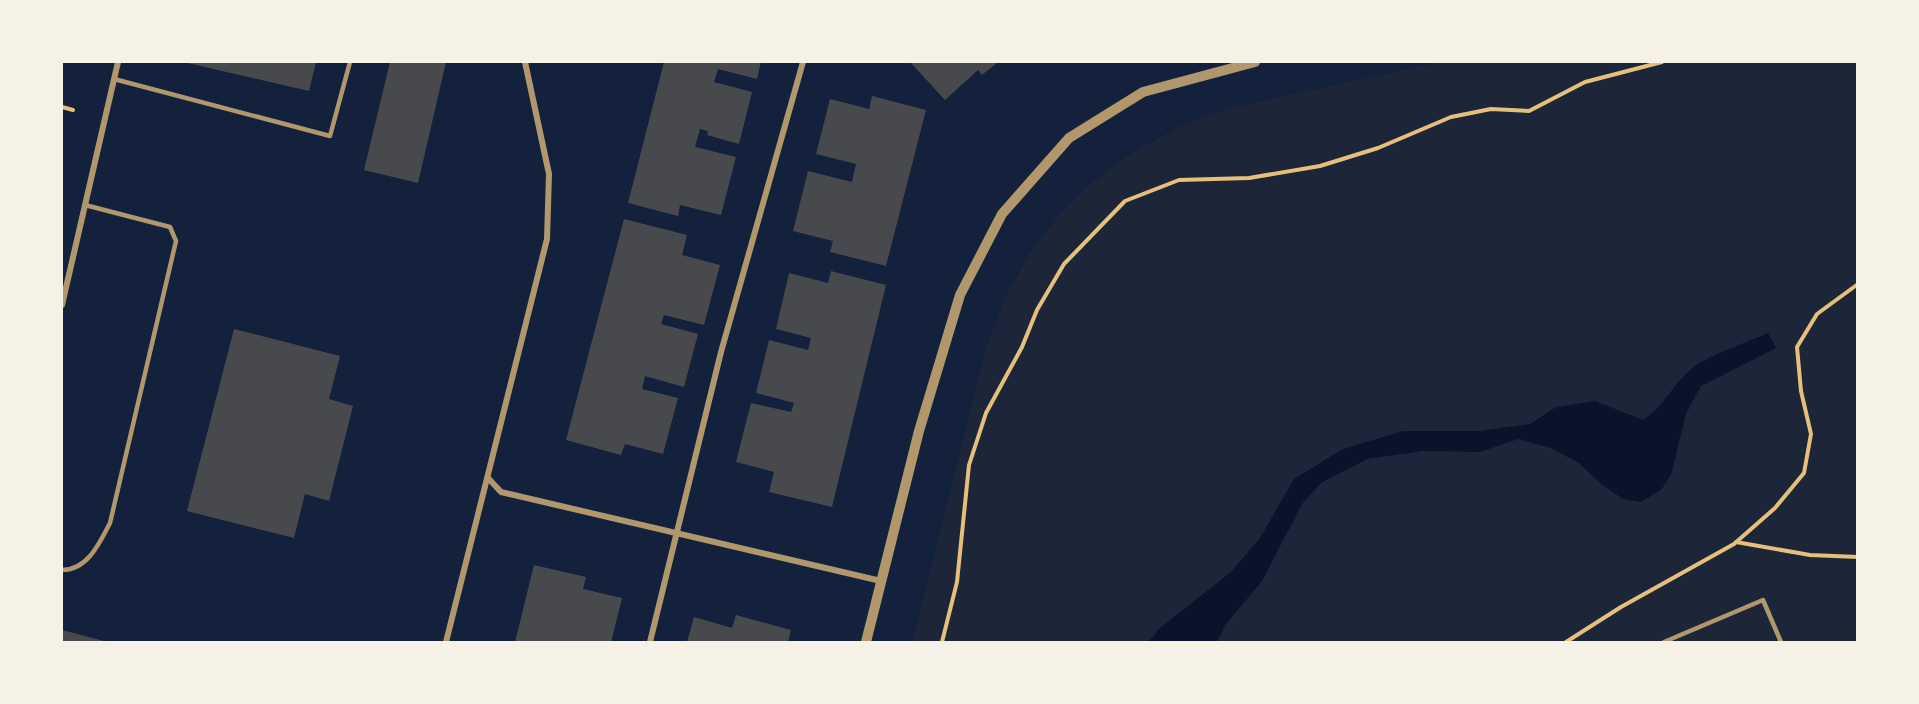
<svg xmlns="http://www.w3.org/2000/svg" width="1919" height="704" viewBox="0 0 1919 704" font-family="Cabin,sans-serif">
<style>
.green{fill:#1d2539}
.water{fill:#0b132b}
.building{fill:#48494c}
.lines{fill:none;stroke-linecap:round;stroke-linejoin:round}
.path{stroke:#e5c07b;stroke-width:4}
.service{stroke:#b1986c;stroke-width:4.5}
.minor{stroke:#b1986c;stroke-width:6}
.tertiary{stroke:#b1986c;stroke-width:10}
</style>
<rect width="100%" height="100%" fill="#14213d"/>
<!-- green -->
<polygon class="green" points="1440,62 1857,62 1857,642 913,642 988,342 1007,294 1030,253 1060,214 1095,180 1132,153 1179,127 1230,108"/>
<!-- water -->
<path class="water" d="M 1768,333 L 1776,348 L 1701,386 L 1686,414 L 1671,475 L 1661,490 L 1641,502 L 1623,499 L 1601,484 L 1579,463 L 1551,448 L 1518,439 L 1480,452 L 1423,451 L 1367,459 L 1321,483 L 1302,504 L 1262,581 L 1226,624 L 1217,642 L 1148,642 L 1160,628 L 1231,572 L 1260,538 L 1294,479 L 1343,449 L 1403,431 L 1480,431 L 1530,424 L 1556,407 L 1595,401 L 1643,420 C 1666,405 1671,386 1691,369 C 1706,356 1748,342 1768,333 Z"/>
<!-- building -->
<g class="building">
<polygon points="183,62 316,62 309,91"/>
<polygon points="390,62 446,62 418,183 364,170"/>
<polygon points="664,62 761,62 757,79 718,69 714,82 752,92 739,144 707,135 708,131 700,129 695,147 736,157 721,215 680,205 678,216 628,203"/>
<polygon points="910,62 998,62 982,75 978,70 945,100"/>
<polygon points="872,96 926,110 886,266 830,252 833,241 793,231 808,171 852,182 856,164 816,154 830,99 869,109"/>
<polygon points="624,219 687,235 682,255 720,265 704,325 664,315 661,324 698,334 684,387 645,376 642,389 678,398 663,454 625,444 621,455 566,440"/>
<polygon points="831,271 886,285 832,507 769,492 774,472 736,462 751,403 791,412 794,403 756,393 769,340 808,350 811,338 776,329 789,273 828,283"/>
<polygon points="234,329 340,356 329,399 353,406 329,501 305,494 294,538 187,511"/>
<polygon points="534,565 586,577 583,589 622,598 611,642 515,642"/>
<polygon points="736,615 791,630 788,642 687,642 694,617 732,628"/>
<polygon points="62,630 108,642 62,642"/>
</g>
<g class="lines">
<!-- path -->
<g class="path">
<polyline points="62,107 73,110"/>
<polyline points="1736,542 1810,555 1858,557"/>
<polyline points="942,642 957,582 969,465 986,413 1022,347 1037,310 1064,264 1125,201 1179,180 1249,178 1320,166 1378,148 1451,117 1491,109 1529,111 1585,82 1662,62"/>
<polyline points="1566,642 1621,607 1734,544 1775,508 1804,473 1811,434 1801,391 1797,347 1817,314 1858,284"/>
</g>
<!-- service -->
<g class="service">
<polyline points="114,79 330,136 350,62"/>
<path d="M 62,570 C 88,570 100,542 110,523 L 176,241 L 170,227 L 85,205"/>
<polyline points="1664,642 1763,600 1781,642"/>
</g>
<!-- minor -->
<g class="minor">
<polyline points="62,305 118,62"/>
<polyline points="488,478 501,492 881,581"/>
<polyline points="446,642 547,239 549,174 525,62"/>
<polyline points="650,642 721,352 803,62"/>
</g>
<!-- tertiary -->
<polyline class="tertiary" points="866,642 919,431 960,295 1002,214 1069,138 1143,92 1255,62"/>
</g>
<!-- border -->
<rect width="1919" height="704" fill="none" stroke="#f6f1e7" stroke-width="126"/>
</svg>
